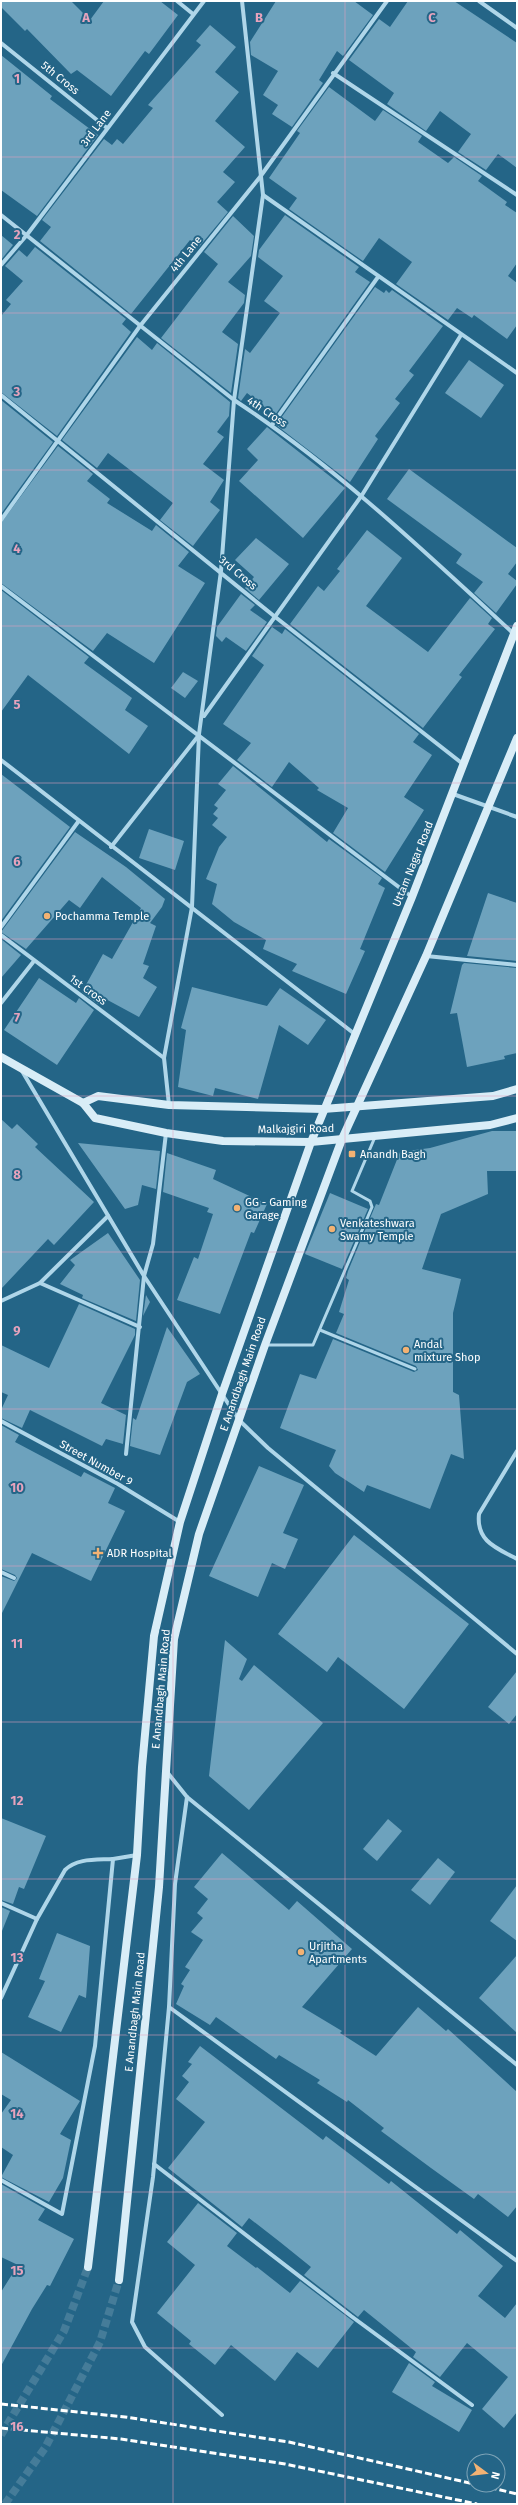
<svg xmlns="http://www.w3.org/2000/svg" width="518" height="2505" viewBox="0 0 518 2505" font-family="'Fira Sans',sans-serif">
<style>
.building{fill:#6da2bd}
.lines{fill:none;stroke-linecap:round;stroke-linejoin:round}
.secondary-tunnel{stroke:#457c99;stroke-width:8;stroke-dasharray:8 4;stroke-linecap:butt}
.lane{stroke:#afd6e9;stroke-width:3}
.street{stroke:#afd6e9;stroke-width:4}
.secondary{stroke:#d9edf7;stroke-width:8}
.rail{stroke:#fff;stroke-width:3;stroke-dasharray:7 3;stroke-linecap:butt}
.grid{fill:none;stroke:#e7a3bd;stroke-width:1;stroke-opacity:0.55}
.poi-dot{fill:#f3b273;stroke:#246587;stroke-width:1.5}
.labels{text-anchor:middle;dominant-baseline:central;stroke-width:4;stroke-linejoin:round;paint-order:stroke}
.street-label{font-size:11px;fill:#fff;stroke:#246587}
.poi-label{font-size:11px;fill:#fff;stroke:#246587;text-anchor:start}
.grid-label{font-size:13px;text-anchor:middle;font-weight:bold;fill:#e7a3bd;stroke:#246587;stroke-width:4;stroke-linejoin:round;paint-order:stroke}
</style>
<rect width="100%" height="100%" fill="#246587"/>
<!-- building -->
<g class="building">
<polygon points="1,1 71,1 90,20 104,1 160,1 178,15 149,54 145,51 111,96 77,70 71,74 27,29 25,31 1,7"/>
<polygon points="276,1 354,1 373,15 343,56 337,51 319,80 323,83 292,127 272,114 278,105 263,95 278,71 251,55 250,42"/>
<polygon points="408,1 454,1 517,43 517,168 498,154 486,170 458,152 471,134 440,111 426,131 387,104 394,93 349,60 379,19 390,27"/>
<polygon points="210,25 236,47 215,72 239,92 215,121 245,147 223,172 235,182 217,202 228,212 199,247 190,240 131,314 40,241 51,227 42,220 104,139 112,145 117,139 123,144 153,108 148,105 201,45 196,41"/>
<polygon points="1,55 52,96 50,99 98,135 37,216 1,190"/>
<polygon points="329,87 375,121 383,110 422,136 418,142 448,163 454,157 482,176 478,181 507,202 505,205 517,213 517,263 508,276 517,283 517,325 507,339 474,315 472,318 457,308 448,320 396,284 412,262 379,238 363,261 289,209 297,198 269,178 300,133 297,131"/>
<polygon points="285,215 359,267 355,272 370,282 275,415 247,393 241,401 238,398 245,349 250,353 280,313 264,301 283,276 258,257 259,250"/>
<polygon points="233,216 254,236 251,256 228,282 245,295 244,303 222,332 238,344 231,393 161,338 218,264 204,252"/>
<polygon points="1,235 13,245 1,260"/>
<polygon points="35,247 126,319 122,324 131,332 57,436 1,392 1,316 11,304 6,300 23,281 5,266 19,250 27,257"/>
<polygon points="375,287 384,293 386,290 389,293 392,290 443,326 409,371 414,375 395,399 400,403 375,436 378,439 350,482 276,425"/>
<polygon points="137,337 152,350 157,343 230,402 229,416 217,432 224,437 203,464 224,480 210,502 220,510 193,546 160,520 173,503 108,453 97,468 62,440"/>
<polygon points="469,360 504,385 481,418 445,393"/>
<polygon points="1,400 53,442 1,514"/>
<polygon points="267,427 345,488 303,538 239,481 258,460 247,449"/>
<polygon points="58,446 93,474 87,481 110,499 107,503 152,531 156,525 189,552 178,566 205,583 154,663 107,633 93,651 1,583 1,523"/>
<polygon points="409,469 517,548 517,562 508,574 517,581 517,584 496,613 474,593 483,582 456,563 462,554 387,499"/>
<polygon points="367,530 402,558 366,606 428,652 470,598 492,618 488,624 495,629 459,675 462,677 423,728 290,624 318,586 324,591 340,571 337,569"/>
<polygon points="256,538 289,564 259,600 245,588 254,577 235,560"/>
<polygon points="1,590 89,657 84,663 132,698 125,710 148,726 129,754 28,675 1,712"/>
<polygon points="241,594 255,605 250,610 267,622 246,651 226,637 222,642 216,636 217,627"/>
<polygon points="272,627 282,634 285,629 419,734 413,742 432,755 404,797 424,810 385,872 333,833 348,808 317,790 319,788 289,762 272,787 237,760 251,743 223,724 264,665 252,656"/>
<polygon points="183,672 198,681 185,698 171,688"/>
<polygon points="233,766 327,842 329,839 382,878 378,884 385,888 360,949 365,951 346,994 292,971 297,964 263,949 266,940 234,922 212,904 217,884 206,879 219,847 227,837 212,825 218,818 213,814 218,808 214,805 226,790 218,784"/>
<polygon points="1,774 70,827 1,921"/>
<polygon points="149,829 184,841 175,870 139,858"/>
<polygon points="75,832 126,867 165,899 162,907 150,923 156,926 143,964 149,966 143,978 157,987 139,1017 102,997 98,1004 82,992 103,954 112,959 141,908 102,877 80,908 69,900 26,949 1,932"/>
<polygon points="488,893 517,903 517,961 467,956"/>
<polygon points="1,939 21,955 1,978"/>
<polygon points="464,963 517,968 517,1053 504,1056 505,1059 467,1067 457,1013 450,1014 462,965"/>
<polygon points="39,978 76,1003 79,998 94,1010 57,1065 4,1030"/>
<polygon points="192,987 267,1006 280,988 326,1020 308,1045 279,1025 258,1099 215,1088 213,1096 178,1087 186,1030 181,1028"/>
<polygon points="1,1119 12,1129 17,1124 38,1144 35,1147 94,1202 54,1245 48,1239 1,1289"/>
<polygon points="492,1131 517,1131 517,1171 487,1171 488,1194 441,1214 422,1269 461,1279 453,1313 453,1392 459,1395 464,1459 451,1454 430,1509 367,1485 364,1492 335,1473 329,1466 336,1450 280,1428 300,1374 316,1379 333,1339 414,1372 418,1370 416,1366 336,1333 344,1314 339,1312 349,1280 346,1278 348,1271 376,1204 379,1205 400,1152 430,1148"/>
<polygon points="78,1143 160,1151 156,1189 142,1185 138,1205 125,1209"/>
<polygon points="167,1153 216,1170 213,1179 267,1204 254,1233 251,1232 220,1314 177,1300 194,1257 198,1259 213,1214 207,1212 209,1208 163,1192"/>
<polygon points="330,1193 368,1209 342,1269 305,1254"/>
<polygon points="108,1233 140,1280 136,1321 82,1298 83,1295 60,1284 75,1265 70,1260"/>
<polygon points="146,1295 150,1302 143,1316"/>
<polygon points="79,1304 135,1329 135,1335 101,1403 126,1415 123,1444 106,1439 102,1446 30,1410 22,1428 1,1418 1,1410 8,1395 1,1392 1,1345 49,1368"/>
<polygon points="167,1327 200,1374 187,1382 160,1455 130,1446 133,1418 136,1420"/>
<polygon points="1,1425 19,1435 15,1442 81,1477 84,1472 115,1488 108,1503 125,1511 91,1581 32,1553 1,1615 1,1576 14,1581 17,1578 15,1575 1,1569"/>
<polygon points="259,1466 304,1485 283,1533 298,1539 285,1569 272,1563 258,1597 209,1576"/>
<polygon points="354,1535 469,1624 404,1709 338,1657 327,1672 278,1634"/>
<polygon points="225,1640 247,1659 239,1679 242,1681 254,1665 323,1723 249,1810 209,1776"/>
<polygon points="517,1671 517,1714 509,1724 488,1707"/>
<polygon points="1,1818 46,1836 24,1889 19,1887 13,1904 1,1900"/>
<polygon points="388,1819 402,1831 377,1861 363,1849"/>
<polygon points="222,1853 289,1910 297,1901 352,1949 302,2007 342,2031 340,2033 376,2056 418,2007 446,2031 448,2029 517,2092 517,2206 508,2217 478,2194 474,2199 431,2168 381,2131 384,2128 348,2100 347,2102 317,2083 320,2080 279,2055 276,2059 216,2017 210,2025 176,2004 184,1986 181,1984 190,1970 185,1967 203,1940 191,1932 203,1918 197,1913 208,1899 194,1887"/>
<polygon points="438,1858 455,1872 430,1905 411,1890"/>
<polygon points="517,1885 517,1941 490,1921"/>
<polygon points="1,1907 10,1911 2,1931 1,1931"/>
<polygon points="57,1933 90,1946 86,1998 79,1995 61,2032 28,2017 45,1981 39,1979"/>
<polygon points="517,1955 517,2033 479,1998"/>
<polygon points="200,2046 323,2140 326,2136 389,2184 391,2181 457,2234 460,2230 503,2266 478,2296 505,2318 517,2303 517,2412 504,2428 482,2409 508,2377 467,2343 440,2377 413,2357 416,2352 364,2310 358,2317 304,2275 311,2267 280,2242 249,2218 242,2227 168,2168 205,2122 176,2099 189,2082 182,2076 192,2064 188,2062"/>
<polygon points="1,2052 80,2101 60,2134 71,2140 63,2178 49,2202 1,2177 13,2155 1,2147 1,2114 11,2100 1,2094"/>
<polygon points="1,2184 45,2209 38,2220 74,2239 50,2286 47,2285 32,2309 1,2366 1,2292 18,2265 1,2257"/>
<polygon points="198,2203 237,2233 227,2246 256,2268 257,2267 290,2293 300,2281 354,2322 318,2368 297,2352 275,2381 231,2345 215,2365 189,2344 191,2341 157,2313 195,2265 167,2242"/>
<polygon points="409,2363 435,2382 432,2386 472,2410 459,2432 392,2392"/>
</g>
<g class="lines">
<!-- secondary-tunnel -->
<g class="secondary-tunnel">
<polyline points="1,2435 64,2331 88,2267"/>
<polyline points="5,2504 45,2448 100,2342 119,2280"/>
</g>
<!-- lane -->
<g class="lane">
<polyline points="320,1330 415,1369"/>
<polyline points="266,1345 313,1345 372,1207 370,1201 352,1191 375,1137"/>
</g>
<!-- street -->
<g class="street">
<polyline points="177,1 193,14"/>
<polyline points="479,1 517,28"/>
<polyline points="1,43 107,128"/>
<polyline points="333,73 517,195"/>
<polyline points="263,195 517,373"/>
<path d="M 1,215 L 234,400 C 336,467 424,551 514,634"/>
<polyline points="1,265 26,236 204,1"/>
<polyline points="1,395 274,616 463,764"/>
<polyline points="272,425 378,277"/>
<polyline points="1,520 140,326 260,177 387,1"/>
<polyline points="1,586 412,897"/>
<polyline points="204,716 362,495 461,335"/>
<polyline points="1,760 356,1035"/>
<polyline points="453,794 517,817"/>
<polyline points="111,847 199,735"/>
<polyline points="1,927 78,822"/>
<polyline points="1,935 164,1058"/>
<polyline points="426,956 517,965"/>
<polyline points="1,1003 34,961"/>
<polyline points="22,1071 144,1276 239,1420 268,1448 517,1654"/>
<polyline points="169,1105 164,1058 192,907 199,734 221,571 234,400 263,195 242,1"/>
<polyline points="40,1283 140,1327"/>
<polyline points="1,1301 40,1283 108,1216"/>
<polyline points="1,1421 118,1484 180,1522"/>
<path d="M 517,1451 L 479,1514 C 476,1541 496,1548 517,1559"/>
<polyline points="126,1454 144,1276 153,1244 166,1133"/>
<polyline points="1,1572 14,1578"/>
<polyline points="167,1772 187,1797 517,2065"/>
<polyline points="187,1797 175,1884 169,2007 153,2177 132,2322 145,2347 222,2415"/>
<polyline points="1,1903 37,1919"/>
<path d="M 1,1998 L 37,1919 L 65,1870 C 77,1858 96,1860 113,1859"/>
<polyline points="169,2007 517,2261"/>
<polyline points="154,2164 351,2316 472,2405"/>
<polyline points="1,2180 62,2214 95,2046 113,1859 137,1855"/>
</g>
<!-- secondary -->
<g class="secondary">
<polyline points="1,1057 83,1103 95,1118 166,1133 223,1141 311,1142 490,1125 517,1118"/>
<polyline points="83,1103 98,1096 169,1105 323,1109 493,1096 517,1089"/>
<polyline points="88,2267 137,1855 142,1767 154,1636 180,1522 222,1394 311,1142 412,897 517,626"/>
<polyline points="119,2280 159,1887 174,1639 199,1534 265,1345 342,1139 426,956 517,738"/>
</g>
<!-- rail -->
<g class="rail">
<polyline points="1,2404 125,2417 289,2442 474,2484"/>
<polyline points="1,2428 121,2439 285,2464 477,2504"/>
<polyline points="480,2485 517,2494"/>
</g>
</g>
<!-- grid -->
<path class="grid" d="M 173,1 L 173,2504M 345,1 L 345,2504M 1,157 L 517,157M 1,313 L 517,313M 1,470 L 517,470M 1,626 L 517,626M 1,783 L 517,783M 1,939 L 517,939M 1,1096 L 517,1096M 1,1252 L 517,1252M 1,1409 L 517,1409M 1,1566 L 517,1566M 1,1722 L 517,1722M 1,1879 L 517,1879M 1,2035 L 517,2035M 1,2192 L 517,2192M 1,2348 L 517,2348"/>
<!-- markers -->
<g class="poi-dot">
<circle cx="47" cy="916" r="4"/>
<rect x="348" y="1150" width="8" height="8" rx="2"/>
<circle cx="237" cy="1208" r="4"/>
<circle cx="332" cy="1229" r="4"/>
<circle cx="406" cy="1350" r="4"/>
<path d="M96 1547h4v4h4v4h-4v4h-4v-4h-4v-4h4z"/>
<circle cx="301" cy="1952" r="4"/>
</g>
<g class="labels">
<!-- street labels -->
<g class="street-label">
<text transform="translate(60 78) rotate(39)">5th Cross</text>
<text transform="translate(96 128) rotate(-53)">3rd Lane</text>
<text transform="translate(186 254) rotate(-51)">4th Lane</text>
<text transform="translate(267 412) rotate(34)">4th Cross</text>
<text transform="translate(238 573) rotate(40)">3rd Cross</text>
<text transform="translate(413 864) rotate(-68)">Uttam Nagar Road</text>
<text transform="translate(88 990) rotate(36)">1st Cross</text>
<text transform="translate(296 1129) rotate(-1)">Malkajgiri Road</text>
<text transform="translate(243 1374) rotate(-71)">E Anandbagh Main Road</text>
<text transform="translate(96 1463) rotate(29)">Street Number 9</text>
<text transform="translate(161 1689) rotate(-85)">E Anandbagh Main Road</text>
<text transform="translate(135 2012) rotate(-84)">E Anandbagh Main Road</text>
</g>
<!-- poi labels -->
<g class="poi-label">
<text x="55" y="916">Pochamma Temple</text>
<text x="360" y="1154">Anandh Bagh</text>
<text x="245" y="1202">GG - Gaming<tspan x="245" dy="13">Garage</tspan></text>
<text x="340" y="1223">Venkateshwara<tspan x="340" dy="13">Swamy Temple</tspan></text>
<text x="414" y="1344">Andal<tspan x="414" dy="13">mixture Shop</tspan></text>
<text x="107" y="1553">ADR Hospital</text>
<text x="309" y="1946">Urjitha<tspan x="309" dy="13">Apartments</tspan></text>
</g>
</g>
<g class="grid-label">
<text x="86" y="22">A</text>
<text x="259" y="22">B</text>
<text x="432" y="22">C</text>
<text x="17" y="83">1</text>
<text x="17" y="239">2</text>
<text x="17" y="396">3</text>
<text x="17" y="553">4</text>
<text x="17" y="709">5</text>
<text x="17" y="866">6</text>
<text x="17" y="1022">7</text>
<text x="17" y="1179">8</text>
<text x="17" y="1335">9</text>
<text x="17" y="1492">10</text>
<text x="17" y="1648">11</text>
<text x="17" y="1805">12</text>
<text x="17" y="1962">13</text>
<text x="17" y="2118">14</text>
<text x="17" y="2275">15</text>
<text x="17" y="2431">16</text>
</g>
<!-- border -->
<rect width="518" height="2505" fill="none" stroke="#ffffff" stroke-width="4"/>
<!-- north arrow -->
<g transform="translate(486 2473) rotate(105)"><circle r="19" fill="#246587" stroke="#7ca3b7"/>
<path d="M0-3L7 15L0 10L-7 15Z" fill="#f3b273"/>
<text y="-6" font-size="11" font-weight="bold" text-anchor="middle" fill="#ffffff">N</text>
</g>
</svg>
